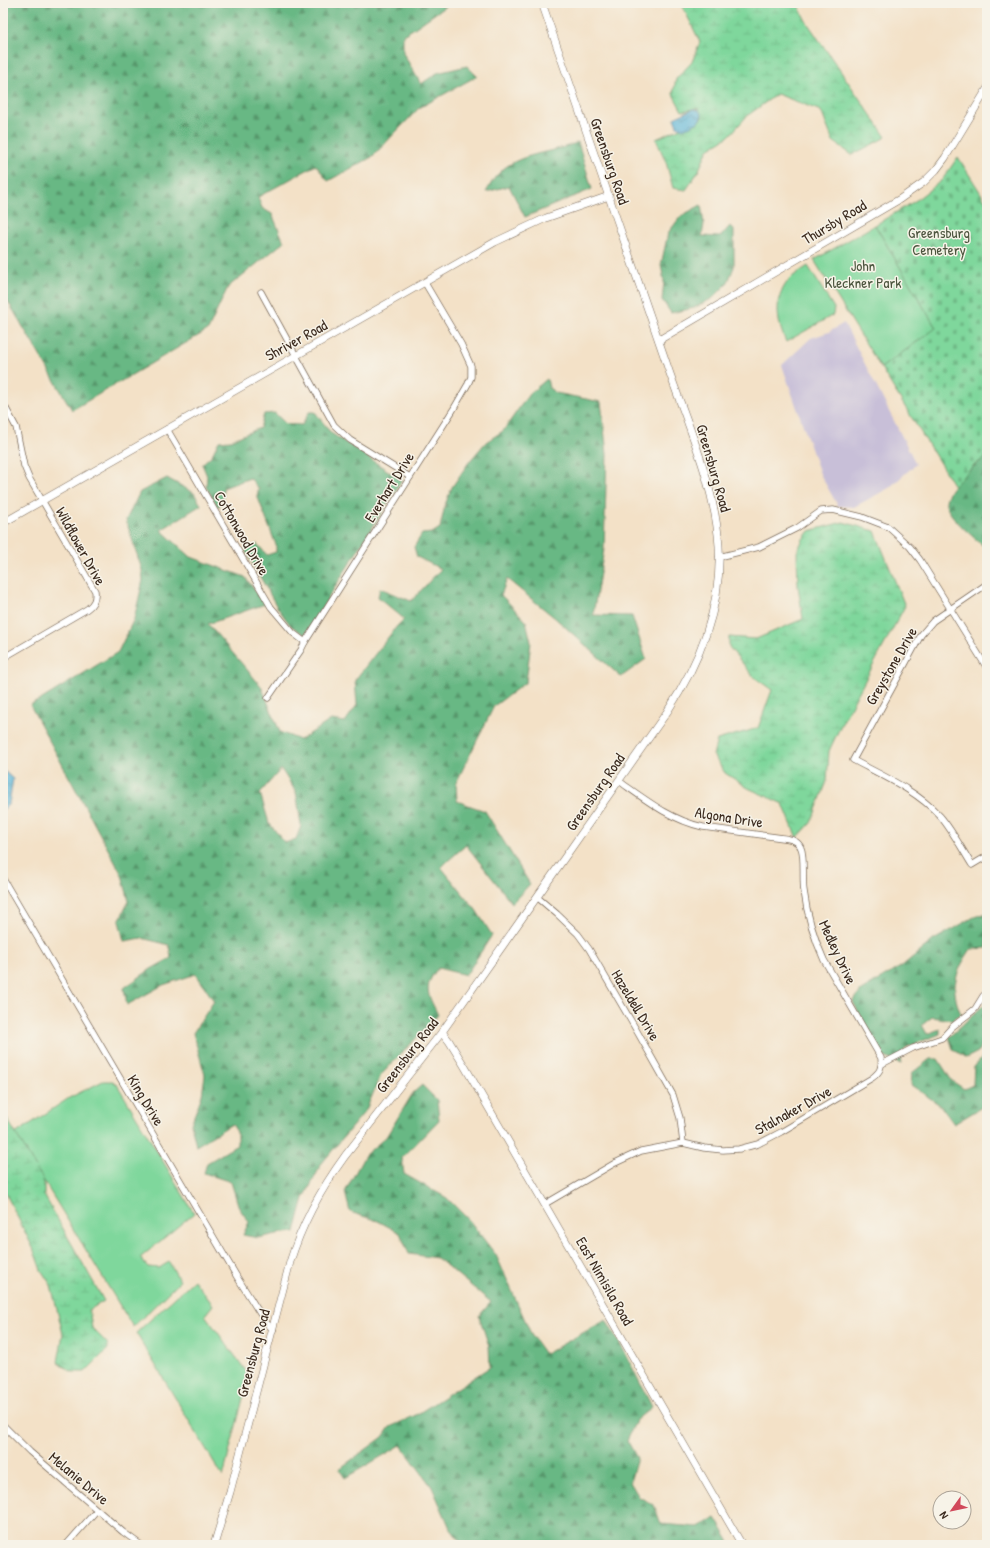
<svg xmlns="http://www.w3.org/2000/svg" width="990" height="1548" viewBox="0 0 990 1548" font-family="'Patrick Hand',sans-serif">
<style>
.industrial{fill:#c8bfd8}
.green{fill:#7fd79c;stroke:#5d805d}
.forest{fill:url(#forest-firs);stroke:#517151;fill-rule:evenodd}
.wetland{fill:url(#wetland-marsh);stroke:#5d805d}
.cemetery{fill:url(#cemetery-stones);stroke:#5d805d}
.water{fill:url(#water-waves);stroke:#4b707b}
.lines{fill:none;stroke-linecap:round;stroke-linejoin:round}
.street-casing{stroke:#7b6a59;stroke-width:7}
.secondary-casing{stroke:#7b6a59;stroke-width:8}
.street{stroke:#fff;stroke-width:5.5}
.secondary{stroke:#fff;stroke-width:7}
.labels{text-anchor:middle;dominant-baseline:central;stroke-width:3;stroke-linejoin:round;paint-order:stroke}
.street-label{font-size:15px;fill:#3b2a1e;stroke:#f7f3e8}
.park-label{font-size:15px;fill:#4c553e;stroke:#f7f3e8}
</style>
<defs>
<pattern id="forest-firs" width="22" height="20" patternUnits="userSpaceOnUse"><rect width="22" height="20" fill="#67b884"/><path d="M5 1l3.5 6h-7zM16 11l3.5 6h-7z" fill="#56966b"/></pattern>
<pattern id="wetland-marsh" width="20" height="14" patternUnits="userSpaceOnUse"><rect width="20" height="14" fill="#7fd79c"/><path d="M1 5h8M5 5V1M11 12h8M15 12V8" fill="none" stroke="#6fb986"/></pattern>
<pattern id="cemetery-stones" width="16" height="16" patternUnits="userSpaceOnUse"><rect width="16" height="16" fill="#7fd79c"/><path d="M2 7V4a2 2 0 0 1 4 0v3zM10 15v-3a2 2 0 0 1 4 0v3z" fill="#6fb986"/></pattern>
<pattern id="water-waves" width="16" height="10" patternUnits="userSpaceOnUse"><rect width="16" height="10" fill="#5bb5d8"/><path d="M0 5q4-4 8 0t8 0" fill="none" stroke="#4c93af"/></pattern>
</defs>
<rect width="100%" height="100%" fill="#f7f3e8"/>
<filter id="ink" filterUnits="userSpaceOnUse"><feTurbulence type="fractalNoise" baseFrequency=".025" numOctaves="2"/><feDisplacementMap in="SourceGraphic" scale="8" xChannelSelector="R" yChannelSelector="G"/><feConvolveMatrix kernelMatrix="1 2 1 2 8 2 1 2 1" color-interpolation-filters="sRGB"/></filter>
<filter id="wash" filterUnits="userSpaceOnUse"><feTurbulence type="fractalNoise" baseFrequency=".012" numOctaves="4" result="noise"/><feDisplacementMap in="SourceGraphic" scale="16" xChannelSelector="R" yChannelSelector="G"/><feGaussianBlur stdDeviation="0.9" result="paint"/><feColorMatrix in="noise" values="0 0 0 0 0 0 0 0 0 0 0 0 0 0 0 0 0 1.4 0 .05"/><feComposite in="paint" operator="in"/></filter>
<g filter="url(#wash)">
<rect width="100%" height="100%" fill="#f3e1c7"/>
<!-- industrial -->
<polygon class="industrial" points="844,323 916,464 889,488 854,507 838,506 820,474 782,365 811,338 829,332"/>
<!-- green -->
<g class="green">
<polygon points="875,225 937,329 881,368 814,260"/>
<path d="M 808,266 L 834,308 L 833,315 L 786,342 C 777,322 773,300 788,281 C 793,275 802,270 808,266 Z"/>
<polygon points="103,1081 113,1081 118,1086 194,1213 140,1258 148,1267 159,1268 169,1262 180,1281 133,1327 15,1134 69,1098"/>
<polygon points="194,1280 213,1305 205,1315 249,1375 223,1477 136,1333"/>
</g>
<!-- forest -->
<g class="forest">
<polygon points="3,3 450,3 413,29 403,35 403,53 421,84 437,73 467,66 477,76 419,108 372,157 328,181 316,165 258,197 262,208 272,214 284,242 228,287 208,330 72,410 3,293"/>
<path d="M 578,142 L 592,189 L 525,217 L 509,186 L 486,192 C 490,186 493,179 498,174 C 518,152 552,154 578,142 Z"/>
<polygon points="701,205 704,224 702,236 720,237 730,226 734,230 734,267 727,284 713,298 694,308 671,313 662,300 664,281 661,265 668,233 681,216"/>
<path d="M 547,379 L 549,388 L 556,393 L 601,402 L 607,454 L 604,549 L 593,615 L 632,616 L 646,659 L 621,677 L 555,618 L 507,579 L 501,595 L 526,621 L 531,642 L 526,682 L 494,706 L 456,783 L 457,801 L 485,811 L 530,884 L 512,903 L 466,845 L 441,867 L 476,910 L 492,935 L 466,975 L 438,968 C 422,988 428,994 438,1015 L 381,1075 L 366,1110 L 322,1163 L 304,1198 L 295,1232 L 277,1234 L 258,1238 L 243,1235 L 249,1222 L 239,1208 L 231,1182 L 204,1173 L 207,1163 L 237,1145 L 237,1132 L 232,1124 L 196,1146 L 191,1124 L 202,1095 L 205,1075 L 193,1033 L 214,1001 L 196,974 L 163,985 L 127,1005 L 124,988 L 151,969 L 171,958 L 169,945 L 142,938 L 124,941 L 119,921 L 129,901 L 122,875 L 30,705 L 42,699 L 118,652 L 134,619 L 143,580 L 142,570 L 126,520 L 140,492 L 167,478 L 194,493 L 201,505 L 161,530 L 191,557 L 245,577 L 265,604 L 208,624 L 261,686 L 280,732 L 300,740 L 331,720 L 345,722 L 357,705 L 355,680 L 397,626 L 404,619 L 378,597 L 380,588 L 411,601 L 441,569 L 417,557 L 414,547 L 422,534 L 432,533 L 440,528 L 445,505 L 452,487 L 469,462 L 486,442 L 503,431 L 529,394 ZM 281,769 L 296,792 L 298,804 L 301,826 L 296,839 L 285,843 L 269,823 L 260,793 Z"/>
<polygon points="309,412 315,412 331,433 402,480 305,635 291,626 277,607 245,550 257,544 267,555 276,552 276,545 257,495 259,489 250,478 223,488 223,501 218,507 206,487 207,476 202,464 212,455 219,441 231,440 260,428 264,414 275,413 286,424 302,425"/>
<path d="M 987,456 L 987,549 C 977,540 948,517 946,504 C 944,488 976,464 987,456 Z"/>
<path d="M 987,913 L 987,948 L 971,949 C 956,971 949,988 961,1014 L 952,1020 L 932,1017 L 922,1025 L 927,1034 L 940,1029 L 940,1034 L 907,1047 L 902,1053 L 901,1064 L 882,1056 L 853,1002 L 861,991 L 902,966 L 932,941 L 974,917 Z"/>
<polygon points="987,1002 987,1032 978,1052 966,1058 953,1049 949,1037"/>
<polygon points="986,1054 987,1054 987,1104 954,1124 940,1105 911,1085 912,1073 930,1059 938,1059 952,1081 964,1089 973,1085 974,1067"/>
<polygon points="422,1085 437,1100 439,1120 402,1158 404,1174 447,1198 469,1220 496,1255 532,1336 545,1354 606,1320 624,1351 652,1407 636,1420 627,1440 637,1458 630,1482 639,1497 654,1505 661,1524 698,1527 715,1518 732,1545 463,1545 450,1528 432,1487 401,1445 345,1478 339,1469 383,1437 390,1427 416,1415 490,1367 489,1346 479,1316 491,1302 437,1258 409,1254 400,1233 378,1221 350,1212 345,1192 365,1155 386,1137 413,1093"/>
</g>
<!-- wetland -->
<g class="wetland">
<polygon points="681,3 797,3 806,21 886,137 852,155 833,141 821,111 777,94 747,116 729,136 708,149 698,172 686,190 673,188 666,162 656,139 701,119 702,116 698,108 682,111 673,94 676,79 692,62 700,42"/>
<polygon points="843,522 875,531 905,606 841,725 829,751 827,781 811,823 797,838 783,804 748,788 725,773 713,755 717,740 758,728 772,690 754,677 729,647 729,637 756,639 803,619 798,586 797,552 803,539 809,531"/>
<polygon points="3,1112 44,1181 44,1195 104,1301 89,1310 92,1328 108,1344 108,1349 85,1372 72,1372 58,1362 63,1334 51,1285 41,1270 33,1248 3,1188"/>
</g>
<!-- cemetery -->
<polygon class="cemetery" points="958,157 987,203 987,456 972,467 954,486 881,368 936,328 875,225 915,201 942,180"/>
<!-- water -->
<g class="water">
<path d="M 693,109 L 699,110 L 702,115 C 700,124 690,126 683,129 L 677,126 L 674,118 Z"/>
<polygon points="3,770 13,779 9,804 3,810"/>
</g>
</g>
<g filter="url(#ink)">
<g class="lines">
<!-- street casing -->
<g class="street-casing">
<g id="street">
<polyline points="261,292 334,425 350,440 410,477"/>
<path d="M 3,403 L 16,427 L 24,466 L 29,478 L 95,591 C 96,599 94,604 87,609 L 3,658"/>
<polyline points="167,429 271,607 293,633 305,642"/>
<polyline points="719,557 759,547 797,528 821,511 833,510 862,517 888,527 910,547 920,560 987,668"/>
<path d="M 987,584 L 933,621 L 921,635 L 853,760 C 883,776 916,790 940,816 C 952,830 962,849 972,865 L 987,856"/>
<polyline points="268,698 301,650 305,642 453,410 468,384 471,377 471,366 461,344 425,283"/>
<polyline points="3,879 237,1277 264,1320 273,1330"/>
<polyline points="537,897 557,914 578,934 589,949 634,1026 673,1095 680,1118 683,1143"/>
<polyline points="882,1064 913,1048 942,1038 952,1027 975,1009 983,996"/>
<path d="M 545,1204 L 615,1163 L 641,1151 L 683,1143 L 704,1148 L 723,1150 L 739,1149 L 758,1144 L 781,1132 L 872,1078 C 880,1072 882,1068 881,1058 L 824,960 C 814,938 807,915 804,891 C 802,880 805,856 801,848 C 798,840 790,839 783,838 L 703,827 C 671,820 646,800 619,781"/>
<polyline points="3,1425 30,1452 123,1532 141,1545"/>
<polyline points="66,1545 97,1510"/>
</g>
</g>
<!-- secondary casing -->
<g class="secondary-casing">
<g id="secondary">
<polyline points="659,340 900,199 924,182 936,170 945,158 987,89"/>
<polyline points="3,523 495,242 546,218 609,196"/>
<polyline points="442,1032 449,1041 465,1067 742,1545"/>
<path d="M 214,1545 L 230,1492 L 290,1262 C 302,1223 321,1189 345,1156 L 442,1032 L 667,712 C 700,662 722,606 719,546 C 715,483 686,422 666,362 C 625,242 583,123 542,3"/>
</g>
</g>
<!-- street -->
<use href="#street" class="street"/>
<!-- secondary -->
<use href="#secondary" class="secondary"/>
</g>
</g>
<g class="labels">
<!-- street labels -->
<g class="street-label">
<text transform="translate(610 161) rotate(71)">Greensburg Road</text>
<text transform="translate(834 222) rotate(-31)">Thursby Road</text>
<text transform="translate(296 340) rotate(-29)">Shriver Road</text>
<text transform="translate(714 468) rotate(74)">Greensburg Road</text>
<text transform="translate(389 487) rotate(-58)">Everhart Drive</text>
<text transform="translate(242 533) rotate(60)">Cottonwood Drive</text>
<text transform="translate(81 546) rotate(61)">Wildflower Drive</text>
<text transform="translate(891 666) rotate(-60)">Greystone Drive</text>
<text transform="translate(595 792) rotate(-55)">Greensburg Road</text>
<text transform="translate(729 817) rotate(9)">Algona Drive</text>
<text transform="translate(838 952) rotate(65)">Medley Drive</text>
<text transform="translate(636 1005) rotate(59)">Hazeldell Drive</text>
<text transform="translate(407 1055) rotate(-52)">Greensburg Road</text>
<text transform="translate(146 1100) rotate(59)">King Drive</text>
<text transform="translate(793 1110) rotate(-29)">Stalnaker Drive</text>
<text transform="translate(605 1281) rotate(60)">East Nimisila Road</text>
<text transform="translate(253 1353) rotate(-75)">Greensburg Road</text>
<text transform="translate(79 1478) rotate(40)">Melanie Drive</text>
</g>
<!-- park labels -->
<g class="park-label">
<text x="939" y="232">Greensburg<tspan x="939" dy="17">Cemetery</tspan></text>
<text x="863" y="265">John<tspan x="863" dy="17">Kleckner Park</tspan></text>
</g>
</g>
<!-- margin -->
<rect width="990" height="1548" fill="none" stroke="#f7f3e8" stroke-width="16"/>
<!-- north arrow -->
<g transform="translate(952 1510) rotate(237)"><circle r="19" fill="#f7f3e8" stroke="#aca397"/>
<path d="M0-3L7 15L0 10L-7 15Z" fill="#d1495b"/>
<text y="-6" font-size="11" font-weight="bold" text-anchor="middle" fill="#3b2a1e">N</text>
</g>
</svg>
